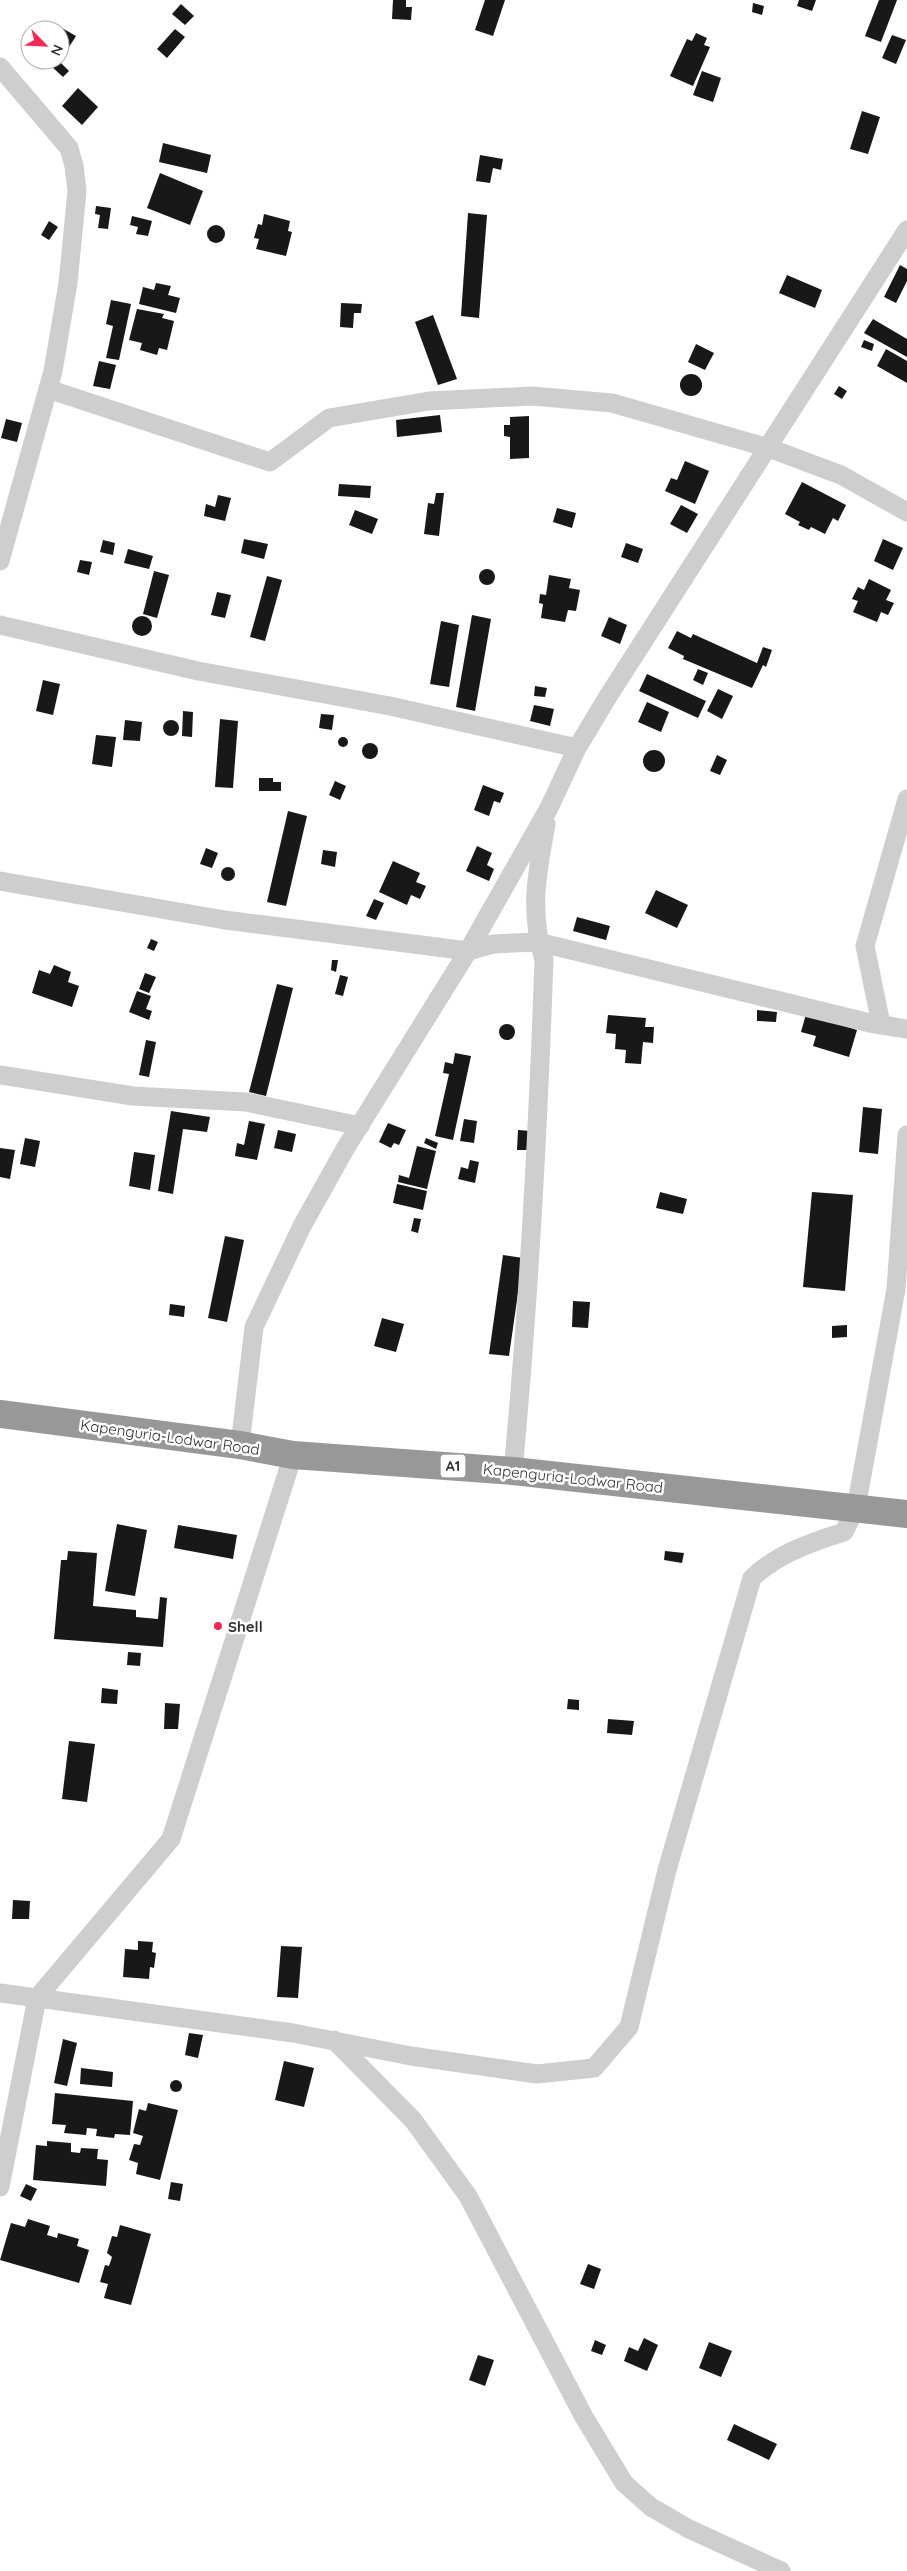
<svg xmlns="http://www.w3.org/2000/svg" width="907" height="2571" viewBox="0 0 907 2571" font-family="Quicksand,sans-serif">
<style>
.building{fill:#181818}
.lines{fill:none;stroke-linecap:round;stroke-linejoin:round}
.street{stroke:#cecece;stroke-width:19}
.highway{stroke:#989898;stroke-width:28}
.poi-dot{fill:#f02a53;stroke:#fff;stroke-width:2}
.labels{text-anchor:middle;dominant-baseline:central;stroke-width:5;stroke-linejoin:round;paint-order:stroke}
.shield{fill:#fff;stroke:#6f6f6f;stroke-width:1}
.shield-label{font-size:14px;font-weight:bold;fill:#313131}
.street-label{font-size:15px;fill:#313131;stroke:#fff}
.poi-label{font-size:15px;font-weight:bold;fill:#313131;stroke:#fff;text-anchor:start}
</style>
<rect width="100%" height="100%" fill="#fff"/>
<!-- building -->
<g class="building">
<polygon points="393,0 406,0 406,7 412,7 411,20 392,19"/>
<polygon points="485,0 505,0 493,36 475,30"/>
<polygon points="799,0 816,0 812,11 797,6"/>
<polygon points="879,0 897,0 881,42 865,36"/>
<polygon points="753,3 764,6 762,15 752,12"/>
<polygon points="181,4 194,16 185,25 172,14"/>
<polygon points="62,28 76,36 64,55 60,53 60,31"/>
<polygon points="175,29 185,37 167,58 157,49"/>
<polygon points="696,33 707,38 704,45 710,47 693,86 670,76 687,39 692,41"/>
<polygon points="892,35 906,40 896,64 882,58"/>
<polygon points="54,60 58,60 69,71 63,77 50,65"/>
<polygon points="702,71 721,78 713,102 693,95"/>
<polygon points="78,88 98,107 82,125 62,106"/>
<polygon points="862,111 880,117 868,154 850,149"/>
<polygon points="163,143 211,155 207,173 159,162"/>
<polygon points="480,155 503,159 501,170 493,168 490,183 476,181"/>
<polygon points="160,173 203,191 190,225 147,208"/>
<polygon points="96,206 111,208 108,229 98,228 100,215 95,214"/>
<polygon points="468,213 487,215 479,318 461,316"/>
<polygon points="264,214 290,221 288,231 292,232 286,256 256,249 259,239 254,238 258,224 262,225"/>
<polygon points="132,216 152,221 148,236 136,234 138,227 130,225"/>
<polygon points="49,221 58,227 49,240 41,235"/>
<circle cx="216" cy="234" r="9"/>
<polygon points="900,265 907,269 907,281 896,303 884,297"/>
<polygon points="787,275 822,290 815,308 779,293"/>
<polygon points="156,283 171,286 168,295 180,298 176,313 139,304 143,287 154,290"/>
<polygon points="111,300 131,304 119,360 106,358 113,326 106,324"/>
<polygon points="341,303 362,304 361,313 354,313 353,328 340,327"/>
<polygon points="137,309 164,314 162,318 174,321 167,350 159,348 157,355 140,350 142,343 129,340"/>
<polygon points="433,315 457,379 438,385 415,322"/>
<polygon points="873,319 907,339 907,357 864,333"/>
<polygon points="864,340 874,344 872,351 861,347"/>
<polygon points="696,344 714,353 705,370 688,362"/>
<polygon points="886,349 907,361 907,383 877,366"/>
<polygon points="99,361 116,365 110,389 93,386"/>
<circle cx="691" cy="385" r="11"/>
<polygon points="839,386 847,391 842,399 834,394"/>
<polygon points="440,415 442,432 397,437 396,420"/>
<polygon points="529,416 529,458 510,459 510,437 504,436 504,425 510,425 510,417"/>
<polygon points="6,419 22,423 17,442 1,438"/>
<polygon points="685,461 709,471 695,504 665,491 671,478 677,480"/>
<polygon points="802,482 846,505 838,521 833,518 825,534 811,527 809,530 798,525 800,522 785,514"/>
<polygon points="339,484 371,486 370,498 338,496"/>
<polygon points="436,493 444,493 439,536 424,534 428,503 434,504"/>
<polygon points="218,495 231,498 225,521 204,516 206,504 215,507"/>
<polygon points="681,505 698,514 687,533 670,524"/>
<polygon points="557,508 576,513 572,528 553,522"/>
<polygon points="355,510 378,519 372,534 349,525"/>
<polygon points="244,539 268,544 264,559 241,553"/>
<polygon points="883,539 903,548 893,570 874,561"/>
<polygon points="103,540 115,543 113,555 100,552"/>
<polygon points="626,543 643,549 638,563 621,557"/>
<polygon points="128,549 153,556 149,569 124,563"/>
<polygon points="80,560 92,562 89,575 77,572"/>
<circle cx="487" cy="577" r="8"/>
<polygon points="154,571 169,575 157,618 143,614"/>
<polygon points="549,575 571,579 569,588 580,590 576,611 568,610 565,622 541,618 543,604 539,603 540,594 546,595"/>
<polygon points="267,576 282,580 265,641 250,637"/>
<polygon points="869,579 891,590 886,600 894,603 888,615 881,612 877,622 853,612 858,601 852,599 858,587 864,590"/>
<polygon points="217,592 231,595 225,618 211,615"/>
<polygon points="472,615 491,619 475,711 456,707"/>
<circle cx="142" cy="626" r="10"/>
<polygon points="609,617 627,625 620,644 601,636"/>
<polygon points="441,621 459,625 449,687 430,684"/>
<polygon points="677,631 691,638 693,634 757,663 763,647 772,650 766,667 763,665 752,688 683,659 684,656 668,648"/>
<polygon points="698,669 708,673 703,685 693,680"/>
<polygon points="647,674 706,701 698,718 639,691"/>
<polygon points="43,680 60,684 53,715 36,711"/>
<polygon points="535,686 547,688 545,697 534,696"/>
<polygon points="718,689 733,696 722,719 707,711"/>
<polygon points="647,702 669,712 661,732 638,722"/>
<polygon points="534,705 554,709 550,726 530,721"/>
<polygon points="183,711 193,712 192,737 182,736"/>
<polygon points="321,714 334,715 332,730 319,728"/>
<polygon points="220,719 238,721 233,788 215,787"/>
<polygon points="125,720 142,722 140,741 123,740"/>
<circle cx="171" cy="728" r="8"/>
<polygon points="96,735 116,737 112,767 92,764"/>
<circle cx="343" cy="742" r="5"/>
<circle cx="370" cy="751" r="8"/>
<circle cx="654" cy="761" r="11"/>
<polygon points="717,755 727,760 720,775 710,771"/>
<polygon points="259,778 273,778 273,782 281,782 281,791 259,791"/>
<polygon points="335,781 346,786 340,800 329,795"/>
<polygon points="483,785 504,793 500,803 494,801 489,816 474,810"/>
<polygon points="288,811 307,816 286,906 267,902"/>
<polygon points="477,846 492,853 487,865 494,869 489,881 466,871"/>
<polygon points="206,848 218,853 212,868 200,864"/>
<polygon points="323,850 337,852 335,867 321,864"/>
<polygon points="393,861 420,873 416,882 426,886 420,899 411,895 407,905 379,892"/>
<circle cx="228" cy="874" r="7"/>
<polygon points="656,890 688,905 677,928 645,913"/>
<polygon points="374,899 384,903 376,920 366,916"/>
<polygon points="577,917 610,926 606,940 573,931"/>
<polygon points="151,939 158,942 154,951 147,948"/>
<polygon points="332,960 338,960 336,972 331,970"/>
<polygon points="54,965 71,972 68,982 79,986 72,1007 32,993 39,970 50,974"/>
<polygon points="145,973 156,977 149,993 139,989"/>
<polygon points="340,975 348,977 343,996 335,994"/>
<polygon points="277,984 293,988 266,1096 249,1092"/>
<polygon points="137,991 151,996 146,1009 152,1011 149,1020 129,1012"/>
<polygon points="757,1010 777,1012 776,1022 757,1021"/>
<polygon points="806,1014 857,1030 849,1057 813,1046 816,1036 801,1032"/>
<polygon points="608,1015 646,1018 645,1027 654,1027 653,1043 643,1042 641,1064 625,1063 626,1050 615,1049 616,1034 606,1033"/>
<circle cx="507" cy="1032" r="8"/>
<polygon points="146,1040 156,1042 149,1077 139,1075"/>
<polygon points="455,1053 471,1056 453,1140 435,1136 449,1074 443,1073 445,1062 453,1064"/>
<polygon points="863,1107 882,1109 878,1154 859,1152"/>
<polygon points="171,1111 210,1117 207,1132 183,1129 173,1194 158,1191"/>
<polygon points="464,1119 477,1121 474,1143 460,1141"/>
<polygon points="249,1121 265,1124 257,1160 235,1156 237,1143 244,1145"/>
<polygon points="388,1123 406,1130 399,1145 394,1143 391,1148 379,1142"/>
<polygon points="278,1130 296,1134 292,1152 274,1148"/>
<polygon points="518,1130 531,1131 531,1150 517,1150"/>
<polygon points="25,1138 40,1141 35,1167 20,1164"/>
<polygon points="426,1138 438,1143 436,1149 424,1143"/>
<polygon points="417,1146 436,1151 427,1189 398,1182 399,1175 409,1178"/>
<polygon points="0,1148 15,1150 10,1179 0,1177"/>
<polygon points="134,1152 155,1155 150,1190 129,1186"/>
<polygon points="470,1160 479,1162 475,1183 458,1179 461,1167 468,1169"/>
<polygon points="397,1184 427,1191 423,1210 393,1203"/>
<polygon points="660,1192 687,1199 683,1214 656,1208"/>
<polygon points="812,1192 853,1195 845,1291 803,1287"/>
<polygon points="414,1218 421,1219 418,1233 411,1231"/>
<polygon points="225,1236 244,1240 227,1322 208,1318"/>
<polygon points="503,1255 523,1258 509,1356 489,1354"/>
<polygon points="573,1301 590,1302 588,1328 572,1327"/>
<polygon points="170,1304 185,1306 184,1317 169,1315"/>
<polygon points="382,1318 404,1324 396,1352 374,1346"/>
<polygon points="847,1325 847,1337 832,1338 832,1326"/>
<polygon points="117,1524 147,1530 135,1596 105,1591"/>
<polygon points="178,1525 237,1535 233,1559 174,1548"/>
<polygon points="68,1551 97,1553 93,1606 136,1610 136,1617 158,1619 160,1597 167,1598 163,1647 54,1639 61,1560 67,1560"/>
<polygon points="665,1551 684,1553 682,1563 664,1560"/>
<polygon points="128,1652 141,1653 140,1666 127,1665"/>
<polygon points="102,1688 118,1690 117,1704 101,1703"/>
<polygon points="568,1699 579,1700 579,1710 567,1709"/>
<polygon points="165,1703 180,1704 178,1729 164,1729"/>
<polygon points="608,1719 634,1721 632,1735 607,1733"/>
<polygon points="69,1741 95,1744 87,1802 62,1799"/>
<polygon points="13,1900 30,1901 29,1919 12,1919"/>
<polygon points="138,1941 153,1942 152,1952 156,1953 154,1968 150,1967 149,1979 123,1977 125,1949 138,1950"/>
<polygon points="281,1946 302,1947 298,1998 277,1997"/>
<polygon points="189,2033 203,2035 198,2058 185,2055"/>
<polygon points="63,2039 77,2043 67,2086 54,2083"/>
<polygon points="284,2061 314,2068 304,2107 275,2100"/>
<polygon points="81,2068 113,2072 112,2087 80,2084"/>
<circle cx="176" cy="2086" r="6"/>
<polygon points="55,2093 133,2101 130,2135 115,2134 114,2138 96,2136 97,2129 87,2128 86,2135 64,2133 66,2125 52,2124"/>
<polygon points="148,2103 178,2110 160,2180 136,2174 138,2163 129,2160 134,2144 140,2145 143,2136 133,2133 139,2109 146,2111"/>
<polygon points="47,2141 71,2143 71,2152 80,2153 81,2148 98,2149 97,2159 108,2160 106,2186 33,2180 36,2145 47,2146"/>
<polygon points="171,2182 183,2184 180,2201 168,2199"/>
<polygon points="26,2184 37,2189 31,2201 20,2196"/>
<polygon points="28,2219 50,2226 47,2235 57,2238 58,2233 79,2239 77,2246 89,2250 79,2283 0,2260 11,2223 25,2227"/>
<polygon points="120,2225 151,2234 131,2305 104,2298 108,2284 100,2282 105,2265 109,2266 112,2257 107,2253 112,2236 117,2237"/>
<polygon points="588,2264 601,2269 594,2289 580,2284"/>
<polygon points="644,2338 658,2345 647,2371 624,2361 629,2347 638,2351"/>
<polygon points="595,2340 606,2345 602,2355 591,2351"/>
<polygon points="709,2342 732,2351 721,2377 699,2368"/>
<polygon points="478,2355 494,2360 485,2386 469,2380"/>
<polygon points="734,2424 777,2444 769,2460 727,2440"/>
</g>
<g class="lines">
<!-- street -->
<g class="street">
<polyline points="0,67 69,148 74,166 77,191 68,283 53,371 0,561"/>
<polyline points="48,389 270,462 329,418 429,401 532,396 612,403 769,448 841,475 907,512"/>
<polyline points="0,625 198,671 390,706 577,748"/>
<polyline points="0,881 225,920 468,951 493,944 538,942 870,1023 907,1029"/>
<polyline points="881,1024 865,946 907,799"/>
<polyline points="0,1075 133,1096 246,1102 360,1126"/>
<polyline points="240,1445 254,1327 302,1226 345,1149 468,951 549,808 577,748 607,698 907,230"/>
<path d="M 513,1471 C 529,1301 538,1131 544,960 C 529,908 537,875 546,824"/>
<path d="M 0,1993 L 293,2033 L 411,2056 L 537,2074 L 594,2068 L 629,2027 L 667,1870 L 752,1578 C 777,1554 812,1542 844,1532 L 856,1508 L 896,1289 L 907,1135"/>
<polyline points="334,2040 413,2120 468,2196 584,2417 624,2483 651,2507 689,2529 781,2571"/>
<polyline points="0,2187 37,1998 171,1839 293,1455"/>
</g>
<!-- highway -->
<polyline class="highway" points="0,1414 240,1445 293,1455 513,1471 907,1514"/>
</g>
<!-- markers -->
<circle class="poi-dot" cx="218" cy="1626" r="5"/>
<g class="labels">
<!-- shield labels -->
<rect class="shield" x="440.5" y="1454.5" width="25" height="23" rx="4"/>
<g class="shield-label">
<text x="453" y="1466">A1</text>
</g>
<!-- street labels -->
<g class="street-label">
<text transform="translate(170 1437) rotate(8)">Kapenguria-Lodwar Road</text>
<text transform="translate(573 1478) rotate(6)">Kapenguria-Lodwar Road</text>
</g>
<!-- poi labels -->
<g class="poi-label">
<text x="228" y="1626">Shell</text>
</g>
</g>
<!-- north arrow -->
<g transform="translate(45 45) rotate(114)"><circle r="24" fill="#ffffff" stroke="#adadad"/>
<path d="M0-4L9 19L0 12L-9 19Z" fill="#f02a53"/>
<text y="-8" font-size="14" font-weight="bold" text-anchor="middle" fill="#313131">N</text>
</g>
</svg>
